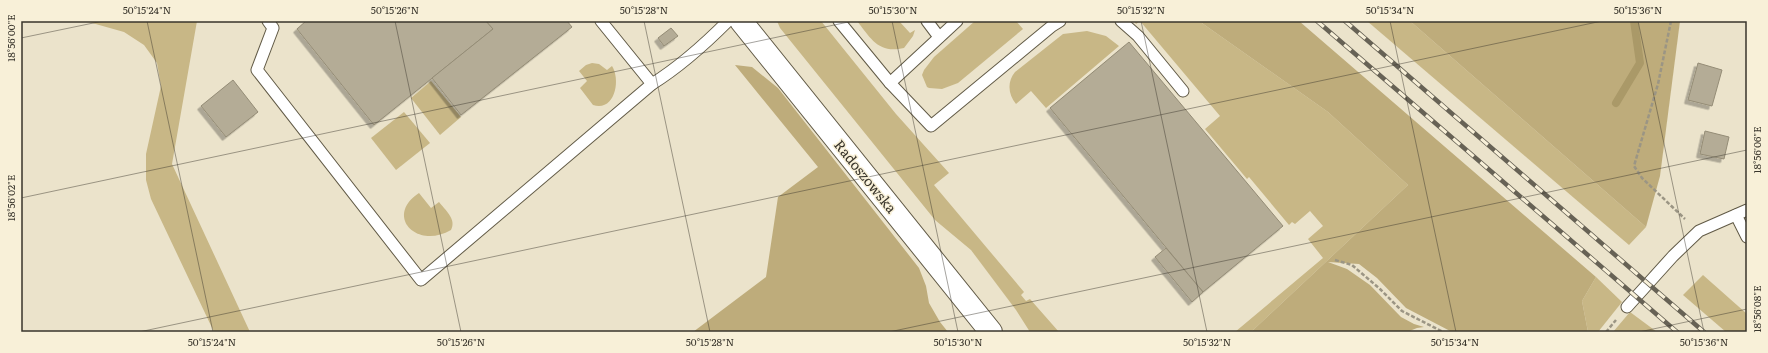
<svg xmlns="http://www.w3.org/2000/svg" width="1768" height="353" viewBox="0 0 1768 353" font-family="Literata,serif">
<style>
.green{fill:#c8b786}
.forest{fill:#beac7b}
.lines{fill:none;stroke-linecap:round;stroke-linejoin:round}
.stream{stroke:#aa9968;stroke-width:8}
.building{fill:#b4ac96;stroke:#948c76;filter:url(#shadow)}
.service-casing{stroke:#615a46;stroke-width:13}
.tertiary-casing{stroke:#615a46;stroke-width:24}
.path{stroke:#9b9584;stroke-width:2.5;stroke-dasharray:4 2;stroke-linecap:butt}
.service{stroke:#fff;stroke-width:11}
.tertiary{stroke:#fff;stroke-width:22}
.rail-casing{stroke:#676255;stroke-width:4.5}
.rail{stroke:#f8f0d8;stroke-width:3;stroke-dasharray:9;stroke-linecap:butt}
.ticks{fill:none;stroke:#38342b;stroke-width:1;stroke-opacity:0.45}
.labels{text-anchor:middle;dominant-baseline:central;stroke-width:3;stroke-linejoin:round;paint-order:stroke}
.street-label{font-size:14px;fill:#38342b;stroke:#f8f0d8}
.neatline{fill:none;stroke:#38342b;stroke-width:1.5}
.ticks-label{font-size:10px;text-anchor:middle;fill:#38342b}
</style>
<defs>
<filter id="shadow"><feDropShadow dx="-3.5" dy="3.5" stdDeviation="0" flood-color="#0004"/></filter>
</defs>
<rect width="100%" height="100%" fill="#ebe3cb"/>
<!-- green -->
<g class="green">
<polygon points="85,21 197,21 172,164 250,332 214,332 151,199 146,180 146,154 161,86 157,63 144,45 124,32"/>
<polygon points="777,21 821,21 896,114 949,173 934,185 1024,292 1021,295 1026,301 1030,299 1059,332 1030,332 1016,310 971,250 935,220 780,28"/>
<path d="M 857,21 L 899,21 L 910,33 L 915,30 L 913,36 L 904,48 C 879,54 871,39 857,21 Z"/>
<polygon points="975,21 1016,21 1023,29 958,83 942,89 929,88 927,87 922,75 924,70 934,57"/>
<polygon points="1134,21 1199,21 1328,112 1408,185 1251,332 1235,332 1323,258 1308,239 1323,226 1310,211 1295,224 1292,222 1289,225 1249,177 1247,179 1205,129 1220,116 1140,21 1136,24"/>
<polygon points="1367,21 1410,21 1646,227 1629,245"/>
<path d="M 1087,31 L 1106,36 L 1119,46 L 1046,108 L 1031,91 L 1016,104 C 1008,94 1007,82 1015,72 L 1063,34 Z"/>
<path d="M 592,63 L 599,64 L 607,70 L 612,66 C 621,80 615,112 593,105 L 580,88 L 587,81 L 579,71 L 586,65 Z"/>
<polygon points="431,81 461,117 440,135 411,98"/>
<polygon points="404,112 430,143 396,170 371,138"/>
<path d="M 419,193 L 431,208 L 439,202 C 445,210 457,219 451,230 C 417,250 384,216 419,193 Z"/>
<polygon points="1703,275 1747,314 1747,332 1726,332 1683,295"/>
<polygon points="1596,277 1622,302 1598,332 1588,332 1582,301"/>
<polygon points="1630,312 1657,332 1613,332"/>
</g>
<!-- forest -->
<g class="forest">
<polygon points="1199,21 1299,21 1596,277 1582,301 1588,332 1452,332 1406,308 1377,278 1359,264 1328,262 1347,269 1370,285 1401,317 1414,324 1424,327 1417,328 1407,332 1251,332 1408,185 1328,112"/>
<polygon points="1410,21 1680,21 1660,176 1646,227"/>
<polygon points="735,65 752,67 778,88 919,268 926,286 929,303 940,322 948,332 693,332 766,277 778,197 818,167"/>
</g>
<g class="lines">
<!-- stream -->
<polyline class="stream" points="1616,103 1640,63 1634,21"/>
</g>
<!-- building -->
<g class="building">
<polygon points="306,21 486,21 493,29 374,125 297,29"/>
<polygon points="486,21 567,21 572,27 461,115 432,78 493,29"/>
<polygon points="671,28 678,36 664,46 658,38"/>
<polygon points="1129,42 1283,226 1203,292 1050,108"/>
<polygon points="1698,63 1722,70 1712,106 1688,100"/>
<polygon points="233,80 258,112 226,137 201,106"/>
<polygon points="1705,131 1729,137 1724,159 1700,154"/>
<polygon points="1166,248 1203,292 1192,302 1155,257"/>
</g>
<g class="lines">
<!-- service casing -->
<g class="service-casing">
<g id="service">
<path d="M 268,21 L 273,28 L 257,70 L 421,280 L 652,84 C 681,66 704,45 728,21"/>
<polyline points="601,21 652,84"/>
<polyline points="839,21 890,83 931,126 1052,26 1060,21"/>
<polyline points="927,21 939,37"/>
<polyline points="1121,21 1138,36 1183,91"/>
<polyline points="890,83 957,21"/>
<polyline points="1736,215 1747,237"/>
<polyline points="1627,307 1673,256 1699,231 1747,210"/>
</g>
</g>
<!-- tertiary casing -->
<g class="tertiary-casing">
<polyline id="tertiary" points="741,21 991,332"/>
</g>
<!-- path -->
<g class="path">
<polyline points="1671,21 1658,84 1634,166 1642,178 1685,219"/>
<polyline points="1335,260 1352,265 1380,289 1402,311 1443,332"/>
<polyline points="1606,332 1616,320"/>
</g>
<!-- service -->
<use href="#service" class="service"/>
<!-- tertiary -->
<use href="#tertiary" class="tertiary"/>
<!-- rail casing -->
<g class="rail-casing">
<g id="rail">
<polyline points="1317,21 1677,332"/>
<polyline points="1345,21 1704,332"/>
</g>
</g>
<!-- rail -->
<use href="#rail" class="rail"/>
</g>
<!-- ticks -->
<path class="ticks" d="M 147,21 L 213,332M 395,21 L 461,332M 644,21 L 710,332M 892,21 L 958,332M 1141,21 L 1207,332M 1390,21 L 1456,332M 1638,21 L 1704,332M 21,38 L 103,21M 21,198 L 853,21M 139,332 L 1602,21M 889,332 L 1747,150M 1639,332 L 1747,309"/>
<g class="labels">
<!-- street labels -->
<g class="street-label">
<text transform="translate(866 176) rotate(51)">Radoszowska</text>
</g>
</g>
<!-- border -->
<rect width="1768" height="353" fill="none" stroke="#f8f0d8" stroke-width="44"/>
<rect x="22" y="22" width="1724" height="309" class="neatline"/>
<g class="ticks-label">
<text x="147" y="14">50°15'24"N</text>
<text x="395" y="14">50°15'26"N</text>
<text x="644" y="14">50°15'28"N</text>
<text x="893" y="14">50°15'30"N</text>
<text x="1141" y="14">50°15'32"N</text>
<text x="1390" y="14">50°15'34"N</text>
<text x="1638" y="14">50°15'36"N</text>
<text transform="translate(11 38) rotate(-90)" y="4">18°56'00"E</text>
<text transform="translate(1757 150) rotate(-90)" y="4">18°56'06"E</text>
<text transform="translate(11 198) rotate(-90)" y="4">18°56'02"E</text>
<text transform="translate(1757 309) rotate(-90)" y="4">18°56'08"E</text>
<text x="212" y="346">50°15'24"N</text>
<text x="461" y="346">50°15'26"N</text>
<text x="710" y="346">50°15'28"N</text>
<text x="958" y="346">50°15'30"N</text>
<text x="1207" y="346">50°15'32"N</text>
<text x="1455" y="346">50°15'34"N</text>
<text x="1704" y="346">50°15'36"N</text>
</g>
</svg>
